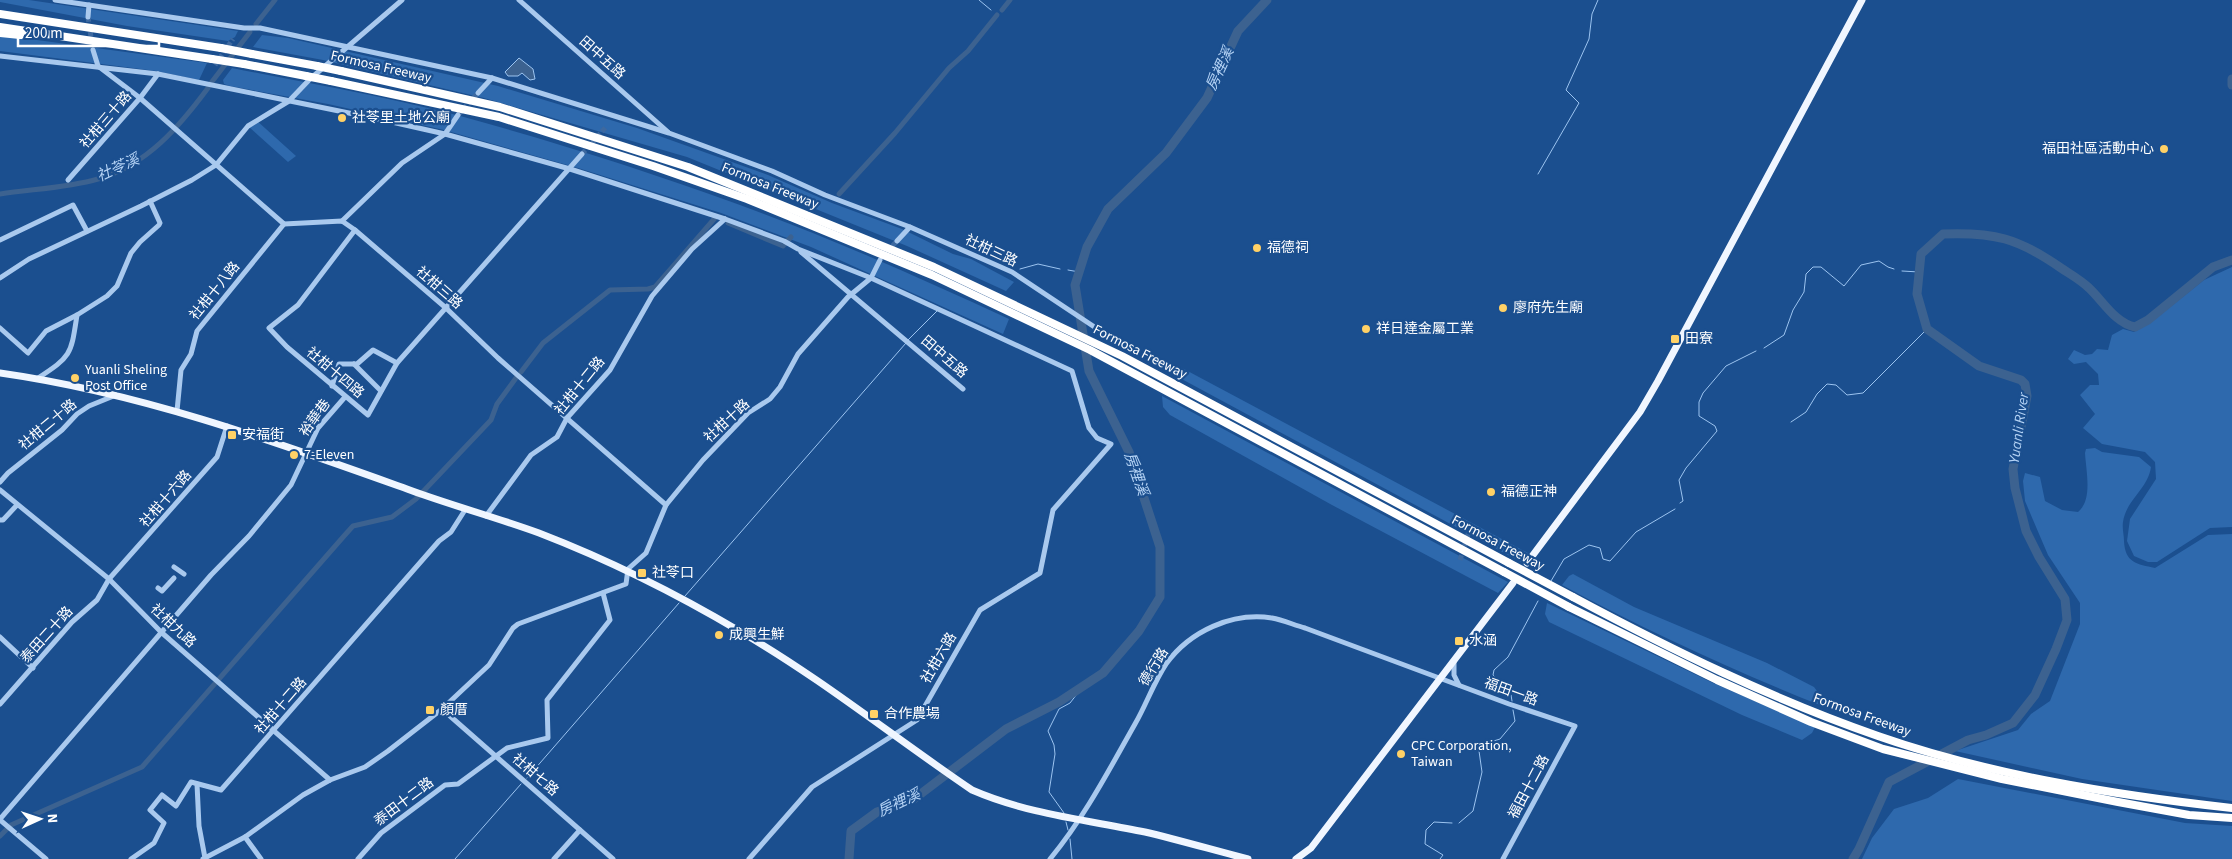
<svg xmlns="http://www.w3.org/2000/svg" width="2232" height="859" viewBox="0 0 2232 859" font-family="'Source Sans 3','Noto Sans TC',sans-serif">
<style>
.green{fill:#2e69ad}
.water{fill:#3c6290;stroke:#9cc4f0}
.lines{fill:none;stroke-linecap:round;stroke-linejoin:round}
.stream{stroke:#9cc4f0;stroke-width:1}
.canal{stroke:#3c6290;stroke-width:5}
.river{stroke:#3c6290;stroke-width:9}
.minor-tunnel{stroke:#3d69a0;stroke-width:5;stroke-dasharray:5 2.5;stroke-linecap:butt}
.minor{stroke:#a9c9ee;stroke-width:5}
.major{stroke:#f0f6ff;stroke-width:7}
.highway{stroke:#fff;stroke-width:8}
.highway-bridge{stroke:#fff;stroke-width:8}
.poi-dot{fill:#ffd166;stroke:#1b4f8f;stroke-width:2}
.labels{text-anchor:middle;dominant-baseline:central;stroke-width:4.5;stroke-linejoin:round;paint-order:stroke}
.street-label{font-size:14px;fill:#fff;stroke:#1b4f8f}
.poi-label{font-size:14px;fill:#fff;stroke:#1b4f8f;text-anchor:start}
.water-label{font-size:15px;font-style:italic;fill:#b5d3f5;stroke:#1b4f8f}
</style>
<rect width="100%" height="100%" fill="#1b4f8f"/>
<!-- green -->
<g class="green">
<polygon points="0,0 29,0 238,31 235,37 228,41 127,26 0,2"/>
<polygon points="0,35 207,63 199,80 156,71 0,51"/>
<polygon points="262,35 288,38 498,86 637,128 768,175 832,203 902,229 953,254 971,259 1014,282 1006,291 907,246 687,157 484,98 323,60 253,47"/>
<path d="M 232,68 C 317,85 406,100 489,124 C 574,148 658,175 740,205 C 831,238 920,278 1009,319 L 1003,334 L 811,247 L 721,213 L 578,168 L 444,130 L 328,104 L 230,86 L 224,84 L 223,80 Z"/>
<polygon points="256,120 296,156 288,162 248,126"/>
<polygon points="2232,267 2232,527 2210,528 2157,562 2148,562 2134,556 2127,541 2130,519 2156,479 2155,462 2145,452 2102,444 2083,428 2095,414 2080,395 2090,385 2099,385 2098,374 2086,362 2074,364 2068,359 2074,350 2085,355 2092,354 2097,349 2108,350 2112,335 2123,329 2134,332 2150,323 2204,280"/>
<polygon points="1168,365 1182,368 1528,553 1521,562 1165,370"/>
<polygon points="1162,396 1508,582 1498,593 1332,505 1170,415 1163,407"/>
<path d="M 2095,448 L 2102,452 L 2139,457 L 2151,467 C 2148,489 2126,500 2123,522 C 2122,528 2124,535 2124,541 C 2125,563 2137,564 2155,568 L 2208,535 L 2232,534 L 2232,801 L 2082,779 L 1955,751 L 2018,730 L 2031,714 L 2050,701 L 2080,624 L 2080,603 L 2048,555 L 2025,501 L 2023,481 L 2025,473 L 2040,477 L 2045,501 L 2062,510 L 2078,512 C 2093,500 2086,471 2085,453 L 2086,449 Z"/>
<path d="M 1573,574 L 1634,607 L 1767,663 L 1814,687 L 1823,699 L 1820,705 C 1732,670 1645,630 1562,585 L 1569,576 Z"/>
<polygon points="1547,603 1713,683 1815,727 1812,733 1802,740 1742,715 1549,622 1545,614"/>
<polygon points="1958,779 2185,823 2232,826 2232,859 1862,859 1872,838 1894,809 1928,798"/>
</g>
<!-- water -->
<polygon class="water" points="519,58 533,69 535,79 530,80 522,73 518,76 508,76 505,72"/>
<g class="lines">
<!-- stream -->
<g class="stream">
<polyline points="979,0 991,10"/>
<polyline points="996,15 997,15"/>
<polyline points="1538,174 1579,103 1566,90 1589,39 1592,14 1598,0"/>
<polyline points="1020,269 1038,264 1060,269"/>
<polyline points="1068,270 1079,272"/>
<polyline points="1902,271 1919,272"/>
<polyline points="908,340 937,311"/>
<polyline points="1764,348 1784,335 1793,310 1804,292 1806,274 1813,267 1821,267 1844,286 1861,265 1879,261 1888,267 1894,269"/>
<polyline points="1791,422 1806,412 1817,394 1827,384 1836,385 1847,395 1863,393 1927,329"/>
<polyline points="1680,503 1683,501 1679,480 1686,468 1717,431 1715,426 1699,416 1699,402 1703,393 1726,366 1756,351"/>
<polyline points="1551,581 1564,559 1589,545 1600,548 1603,559 1610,561 1636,532 1675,509"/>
<polyline points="685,596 906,343"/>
<polyline points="1512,701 1511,695 1493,675 1494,670 1508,657 1538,601"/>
<polyline points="527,778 679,603"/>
<polyline points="1064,813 1049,792 1055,754 1054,745 1048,731 1059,709 1070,703 1084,685"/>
<polyline points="1066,822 1068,830"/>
<polyline points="1459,823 1473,811 1482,772 1479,751 1484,744 1500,739 1515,721 1513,710"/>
<polyline points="1070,839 1072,859"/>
<polyline points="455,859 521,784"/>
<polyline points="1440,859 1443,855 1425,844 1426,830 1434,822 1452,823"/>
</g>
<!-- canal -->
<g class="canal">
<polyline points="1002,10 1010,0"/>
<polyline points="256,24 275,0"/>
<polyline points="211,83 250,32"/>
<path d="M 0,194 C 32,189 67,188 98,179 C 147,165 179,127 208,88"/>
<polyline points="839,194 895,133 949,68 968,51 997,15"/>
<polyline points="728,223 783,246 791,237"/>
<polyline points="521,372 543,343 610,290 648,289 655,287 715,218"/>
<polyline points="11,825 142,767 344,536 353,526 392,517 416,499 491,420 497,404 516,378"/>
<polyline points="0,836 7,829"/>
</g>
<!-- river -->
<g class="river">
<polyline points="2232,79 2232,85"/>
<polyline points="849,859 851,831 877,812 914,799 1006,729 1059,702 1103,673 1139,631 1160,597 1160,547 1129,452 1089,371 1075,285 1087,247 1108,209 1166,153 1207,98 1238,31 1267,0"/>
<path d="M 1853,859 L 1859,849 L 1889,782 L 1968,740 L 1986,735 L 2013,723 L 2035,695 L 2056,649 L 2067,620 L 2065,599 L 2039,557 L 2026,531 L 2015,488 L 2013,469 L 2027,396 L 2025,384 L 2021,380 L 1979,366 L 1927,329 L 1917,294 L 1921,254 L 1943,234 C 1994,232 2018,238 2061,268 C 2070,274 2081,280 2089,288 C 2103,301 2115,323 2135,327 L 2148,320 L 2213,267 L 2232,260"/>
</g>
<!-- minor-tunnel -->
<g class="minor-tunnel">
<polyline points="88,17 93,50"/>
<polyline points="215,65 233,39"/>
<polyline points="458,115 478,93"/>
<polyline points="582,154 606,127"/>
<polyline points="882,257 897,241"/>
<polyline points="1460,560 1469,531"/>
</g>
<!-- minor -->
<g class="minor">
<polyline points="55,0 244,28 260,28 492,78 669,133 772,171 825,195 910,227 897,241"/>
<polyline points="519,0 668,132"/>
<polyline points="88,17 89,5"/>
<polyline points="93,50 98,66 140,98 284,224 342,221 355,230 446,308 498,358 666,505"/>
<polyline points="0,56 158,74 383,120 445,134 570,169 725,219 784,241 798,249 871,278 1072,371 1089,428 1097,438 1111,444 1053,510 1040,573 980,610 917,720 812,787 749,859"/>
<polyline points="478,93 492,78"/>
<polyline points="68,180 140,98 158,74"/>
<polyline points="342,221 402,163 445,134 458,115"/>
<polyline points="910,227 1012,272 1120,344"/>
<polyline points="355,230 298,305 269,328 287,347 368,415 397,363 582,154"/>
<polyline points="0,240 73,205 87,231"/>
<polyline points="801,252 963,389"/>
<polyline points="0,278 29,259 141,206 192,180 216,165 248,126 289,101 310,79 402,0"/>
<polyline points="0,328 28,353 46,331 77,315 107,296 117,286 131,253 140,242 159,225 160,223 150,201"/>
<polyline points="354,364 381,391"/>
<path d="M 38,378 C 72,356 71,354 77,315"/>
<polyline points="332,386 339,364 357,364 373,350 397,363"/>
<polyline points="177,411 181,370 191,354 197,331 284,224"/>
<polyline points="0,482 8,473 62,430 77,414 89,406 116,395"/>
<polyline points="0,490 109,579 161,632 330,780"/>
<polyline points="486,516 531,455 557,437 567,418 610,370 652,296 692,249 725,219"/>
<polyline points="0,520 3,520 17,505"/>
<polyline points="174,567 184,574"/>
<polyline points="158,588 162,591 174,578"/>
<polyline points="0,637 33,668"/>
<polyline points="1454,662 1454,675 1459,685"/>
<polyline points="0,704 72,622 97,600 109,579 217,457 227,426"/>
<polyline points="442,709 613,859"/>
<polyline points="197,784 199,826 205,858"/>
<polyline points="0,819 211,575 249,536 291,485 318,428 345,397"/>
<polyline points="0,820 46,859"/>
<polyline points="245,837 261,859"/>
<polyline points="131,859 154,843 164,823 150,810 162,795 176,806 191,782 221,790 439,541 451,532 465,510"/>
<polyline points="203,859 245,837 303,795 330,780 365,767 388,751 442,709 489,665 513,628 518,624 626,584 628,569 646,553 666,505 703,460 748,413 770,399 780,387 798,354 848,297 871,278 880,260"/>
<polyline points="358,859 381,833 445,785 458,784 507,748 548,738 547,700 610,620 603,593"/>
<polyline points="554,859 580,830"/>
<path d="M 1050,859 C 1084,818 1109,770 1135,724 C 1146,705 1154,682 1166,664 C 1190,631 1232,612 1272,618 C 1283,620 1294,625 1305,628 L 1509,704 L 1575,726 L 1503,859"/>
</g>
<!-- major -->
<g class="major">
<path d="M 0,373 C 141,393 273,441 407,489 C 450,505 495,517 539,533 C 609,560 677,594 741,632 C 822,679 895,738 972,790 C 1027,814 1087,820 1145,832 C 1179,840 1213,850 1248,859"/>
<polyline points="1527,563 1640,412 1658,381 1862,0"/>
<polyline points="1296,859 1311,848 1513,583"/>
</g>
<!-- highway -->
<g class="highway">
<polyline points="0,14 221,48"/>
<polyline points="0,27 212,59"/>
<polyline points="0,33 20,35"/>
<polyline points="252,54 317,66"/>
<polyline points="244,64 306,76"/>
<polyline points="341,71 500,107 688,167 934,267 1122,356 1509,563"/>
<polyline points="331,81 499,117 653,166 747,199 932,275 1090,350 1504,572"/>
<path d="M 1573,597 C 1672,650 1772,699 1878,736 C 1990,775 2114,795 2232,808"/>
<polyline points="1569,607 1717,680 1811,722 1883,749 2002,779 2118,802 2189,815 2232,818"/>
</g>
<!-- highway-bridge -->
<g class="highway-bridge">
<polyline points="221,48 252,54"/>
<polyline points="212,59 244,64"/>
<polyline points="317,66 341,71"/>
<polyline points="306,76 331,81"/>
<polyline points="1509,563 1573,597"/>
<polyline points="1504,572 1569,607"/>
</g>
</g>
<!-- markers -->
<g class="poi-dot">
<circle cx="342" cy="118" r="5"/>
<circle cx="2164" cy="149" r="5"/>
<circle cx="1257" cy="248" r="5"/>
<circle cx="1503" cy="308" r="5"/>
<circle cx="1366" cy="329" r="5"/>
<rect x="1670" y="334" width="10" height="10" rx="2.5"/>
<circle cx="75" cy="378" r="5"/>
<rect x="227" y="430" width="10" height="10" rx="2.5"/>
<circle cx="294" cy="455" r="5"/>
<circle cx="1491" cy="492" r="5"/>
<rect x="637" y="568" width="10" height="10" rx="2.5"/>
<circle cx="719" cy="635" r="5"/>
<rect x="1454" y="636" width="10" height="10" rx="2.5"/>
<rect x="425" y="705" width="10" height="10" rx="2.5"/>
<rect x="869" y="709" width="10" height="10" rx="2.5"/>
<circle cx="1401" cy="754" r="5"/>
</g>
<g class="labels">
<!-- street labels -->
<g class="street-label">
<text transform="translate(602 58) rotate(42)">田中五路</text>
<text transform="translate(381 67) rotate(13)">Formosa Freeway</text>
<text transform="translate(106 120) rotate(-49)">社柑三十路</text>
<text transform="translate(770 186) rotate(22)">Formosa Freeway</text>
<text transform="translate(991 251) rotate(25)">社柑三路</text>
<text transform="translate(439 288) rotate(41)">社柑三路</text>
<text transform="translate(215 291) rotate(-51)">社柑十八路</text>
<text transform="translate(1140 352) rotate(27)">Formosa Freeway</text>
<text transform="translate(944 357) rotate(41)">田中五路</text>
<text transform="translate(335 373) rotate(40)">社柑十四路</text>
<text transform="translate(580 386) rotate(-51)">社柑十二路</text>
<text transform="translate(315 418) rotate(-54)">裕華巷</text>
<text transform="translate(727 421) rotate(-43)">社柑十路</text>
<text transform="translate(48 425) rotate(-40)">社柑二十路</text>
<text transform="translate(166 499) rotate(-49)">社柑十六路</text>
<text transform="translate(1498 543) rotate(28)">Formosa Freeway</text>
<text transform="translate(173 626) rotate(43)">社柑九路</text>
<text transform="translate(47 635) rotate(-48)">泰田二十路</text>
<text transform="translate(939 658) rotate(-60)">社柑六路</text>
<text transform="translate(1154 667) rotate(-58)">德行路</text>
<text transform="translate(1511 692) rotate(20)">福田一路</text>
<text transform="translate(281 706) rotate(-49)">社柑十二路</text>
<text transform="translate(1862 715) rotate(20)">Formosa Freeway</text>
<text transform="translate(535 775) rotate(41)">社柑七路</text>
<text transform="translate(1529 787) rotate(-62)">福田十二路</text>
<text transform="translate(404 802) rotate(-37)">泰田十二路</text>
</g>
<!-- poi labels -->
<g class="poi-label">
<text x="352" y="118">社苓里土地公廟</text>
<text x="2154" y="149" text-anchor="end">福田社區活動中心</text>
<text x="1267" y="248">福德祠</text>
<text x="1513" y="308">廖府先生廟</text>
<text x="1376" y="329">祥日達金屬工業</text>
<text x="1685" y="339">田寮</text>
<text x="85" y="370">Yuanli Sheling<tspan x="85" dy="16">Post Office</tspan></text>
<text x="242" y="435">安福街</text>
<text x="304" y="455">7-Eleven</text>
<text x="1501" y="492">福德正神</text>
<text x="652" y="573">社苓口</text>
<text x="729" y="635">成興生鮮</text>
<text x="1469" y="641">水涵</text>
<text x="440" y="710">顏厝</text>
<text x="884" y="714">合作農場</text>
<text x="1411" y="746">CPC Corporation,<tspan x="1411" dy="16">Taiwan</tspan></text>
</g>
<!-- water labels -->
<g class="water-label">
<text transform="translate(1220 69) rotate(-65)">房裡溪</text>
<text transform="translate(118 168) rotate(-25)">社苓溪</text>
<text transform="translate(2019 428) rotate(-82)">Yuanli River</text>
<text transform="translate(1136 474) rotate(71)">房裡溪</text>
<text transform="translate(899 803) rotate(-25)">房裡溪</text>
</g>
</g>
<!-- north arrow -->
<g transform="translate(40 819) rotate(87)" stroke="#1b4f8f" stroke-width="4" paint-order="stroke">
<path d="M0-4L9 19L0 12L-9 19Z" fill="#ffffff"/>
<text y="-8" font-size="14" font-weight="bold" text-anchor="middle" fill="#ffffff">N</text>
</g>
<!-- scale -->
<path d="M18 38v8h141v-8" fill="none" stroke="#ffffff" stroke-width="2.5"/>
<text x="25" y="38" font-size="15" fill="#ffffff" stroke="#1b4f8f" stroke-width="4" paint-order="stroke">200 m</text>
</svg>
